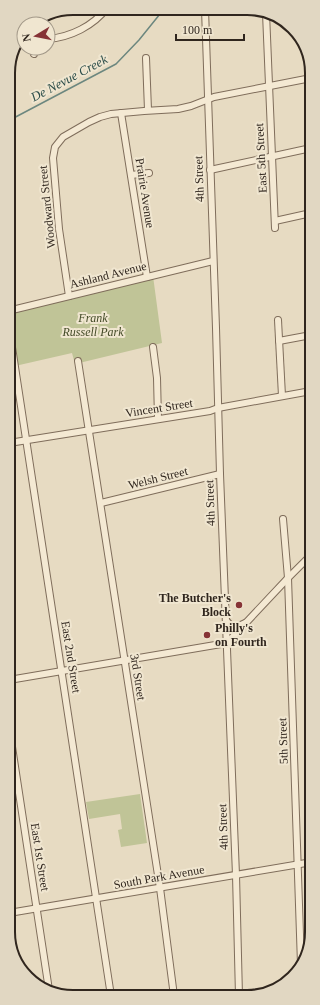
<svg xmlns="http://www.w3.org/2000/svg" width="320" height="1005" viewBox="0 0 320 1005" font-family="'Times New Roman',serif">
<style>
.green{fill:#c0c497}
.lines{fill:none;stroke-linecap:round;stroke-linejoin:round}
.stream{stroke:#6c877f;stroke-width:1.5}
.minor-casing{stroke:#7f6d5b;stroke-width:8}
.minor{stroke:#f4e9d3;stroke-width:6}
.poi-dot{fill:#863336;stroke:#f0e6d0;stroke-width:1.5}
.labels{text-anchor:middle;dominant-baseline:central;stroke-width:4;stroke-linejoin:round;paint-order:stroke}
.street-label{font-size:12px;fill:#30261e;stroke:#f0e6d0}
.park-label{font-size:12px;font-style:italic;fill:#434a27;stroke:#f0e6d0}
.poi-label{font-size:12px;font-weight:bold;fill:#30261e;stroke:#f0e6d0;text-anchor:end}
.water-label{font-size:13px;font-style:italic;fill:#2e4f4b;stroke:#f0e6d0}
.rim{fill:none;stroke:#30261e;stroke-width:2}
</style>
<rect width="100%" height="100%" fill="#e7dbc2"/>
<!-- green -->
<g class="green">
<polygon points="153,276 162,343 75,364 72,353 15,366 8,321 8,311"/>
<polygon points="140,794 147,843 121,847 118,830 122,829 120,814 89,819 86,802"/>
</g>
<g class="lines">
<!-- stream -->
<polyline class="stream" points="8,121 116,64 139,40 164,9"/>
<!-- minor casing -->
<g class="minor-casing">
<g id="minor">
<polyline points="205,9 216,328 220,474 236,875 239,996"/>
<polyline points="266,13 275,228"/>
<path d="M 48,39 C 71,37 93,26 107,8"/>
<polyline points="34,54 35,48"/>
<polyline points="146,58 148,110"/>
<polyline points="121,113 147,277"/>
<polyline points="210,170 311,148"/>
<polyline points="131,175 149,173"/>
<polyline points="275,221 311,213"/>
<polyline points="69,296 59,229 53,158 55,147 63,137 89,122 100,117 111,114 144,111 178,109 191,106 214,97 311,78"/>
<polyline points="8,311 213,261"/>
<polyline points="278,320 282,396"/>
<polyline points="8,321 111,996"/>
<polyline points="279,341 311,335"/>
<polyline points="153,347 157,378 158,419"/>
<polyline points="78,361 160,888 174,996"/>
<polyline points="9,443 210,411 218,408 311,391"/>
<polyline points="101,503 220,474"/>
<polyline points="283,519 288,578 301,964"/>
<path d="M 226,620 C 230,627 238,627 245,623"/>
<polyline points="9,680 227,643 288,578 311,555"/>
<polyline points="9,727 49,990"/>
<polyline points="9,913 312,862"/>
</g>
</g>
<!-- minor -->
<use href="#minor" class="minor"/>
</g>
<!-- markers -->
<g class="poi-dot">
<circle cx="239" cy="605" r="4"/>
<circle cx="207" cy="635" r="4"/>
</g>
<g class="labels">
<!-- street labels -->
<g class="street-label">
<text transform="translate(261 158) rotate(-93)">East 5th Street</text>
<text transform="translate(199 179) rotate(-92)">4th Street</text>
<text transform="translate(145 193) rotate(81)">Prairie Avenue</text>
<text transform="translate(47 207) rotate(-96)">Woodward Street</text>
<text transform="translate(108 275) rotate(-14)">Ashland Avenue</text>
<text transform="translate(159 408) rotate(-9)">Vincent Street</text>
<text transform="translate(158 478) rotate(-14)">Welsh Street</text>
<text transform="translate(210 503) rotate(-92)">4th Street</text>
<text transform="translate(71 657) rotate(81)">East 2nd Street</text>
<text transform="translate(138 677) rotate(81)">3rd Street</text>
<text transform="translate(283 741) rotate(-92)">5th Street</text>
<text transform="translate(223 827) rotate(-92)">4th Street</text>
<text transform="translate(40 857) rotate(81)">East 1st Street</text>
<text transform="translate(159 877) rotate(-10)">South Park Avenue</text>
</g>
<!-- park labels -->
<g class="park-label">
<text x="93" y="318">Frank<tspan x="93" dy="14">Russell Park</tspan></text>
</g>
<!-- poi labels -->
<g class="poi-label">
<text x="231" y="598">The Butcher's<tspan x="231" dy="14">Block</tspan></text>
<text x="215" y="628" text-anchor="start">Philly's<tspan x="215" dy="14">on Fourth</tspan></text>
</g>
<!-- water labels -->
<g class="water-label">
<text transform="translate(69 78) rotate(-28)">De Nevue Creek</text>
</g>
</g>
<!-- crop -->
<path d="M0 0H320V1005H0ZM73 15H247A58 58 0 0 1 305 73V932A58 58 0 0 1 247 990H73A58 58 0 0 1 15 932V73A58 58 0 0 1 73 15Z" fill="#e1d7c2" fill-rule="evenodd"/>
<path class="rim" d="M73 15H247A58 58 0 0 1 305 73V932A58 58 0 0 1 247 990H73A58 58 0 0 1 15 932V73A58 58 0 0 1 73 15Z"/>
<!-- north arrow -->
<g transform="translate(36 36) rotate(260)"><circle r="19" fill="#f0e6d0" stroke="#a39989"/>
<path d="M0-3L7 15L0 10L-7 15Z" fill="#863336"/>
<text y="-6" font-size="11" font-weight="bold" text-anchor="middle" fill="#30261e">N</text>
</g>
<!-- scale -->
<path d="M176 34v6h68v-6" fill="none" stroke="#30261e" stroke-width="2"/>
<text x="182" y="34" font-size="12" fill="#30261e" stroke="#f0e6d0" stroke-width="3" paint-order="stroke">100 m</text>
</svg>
